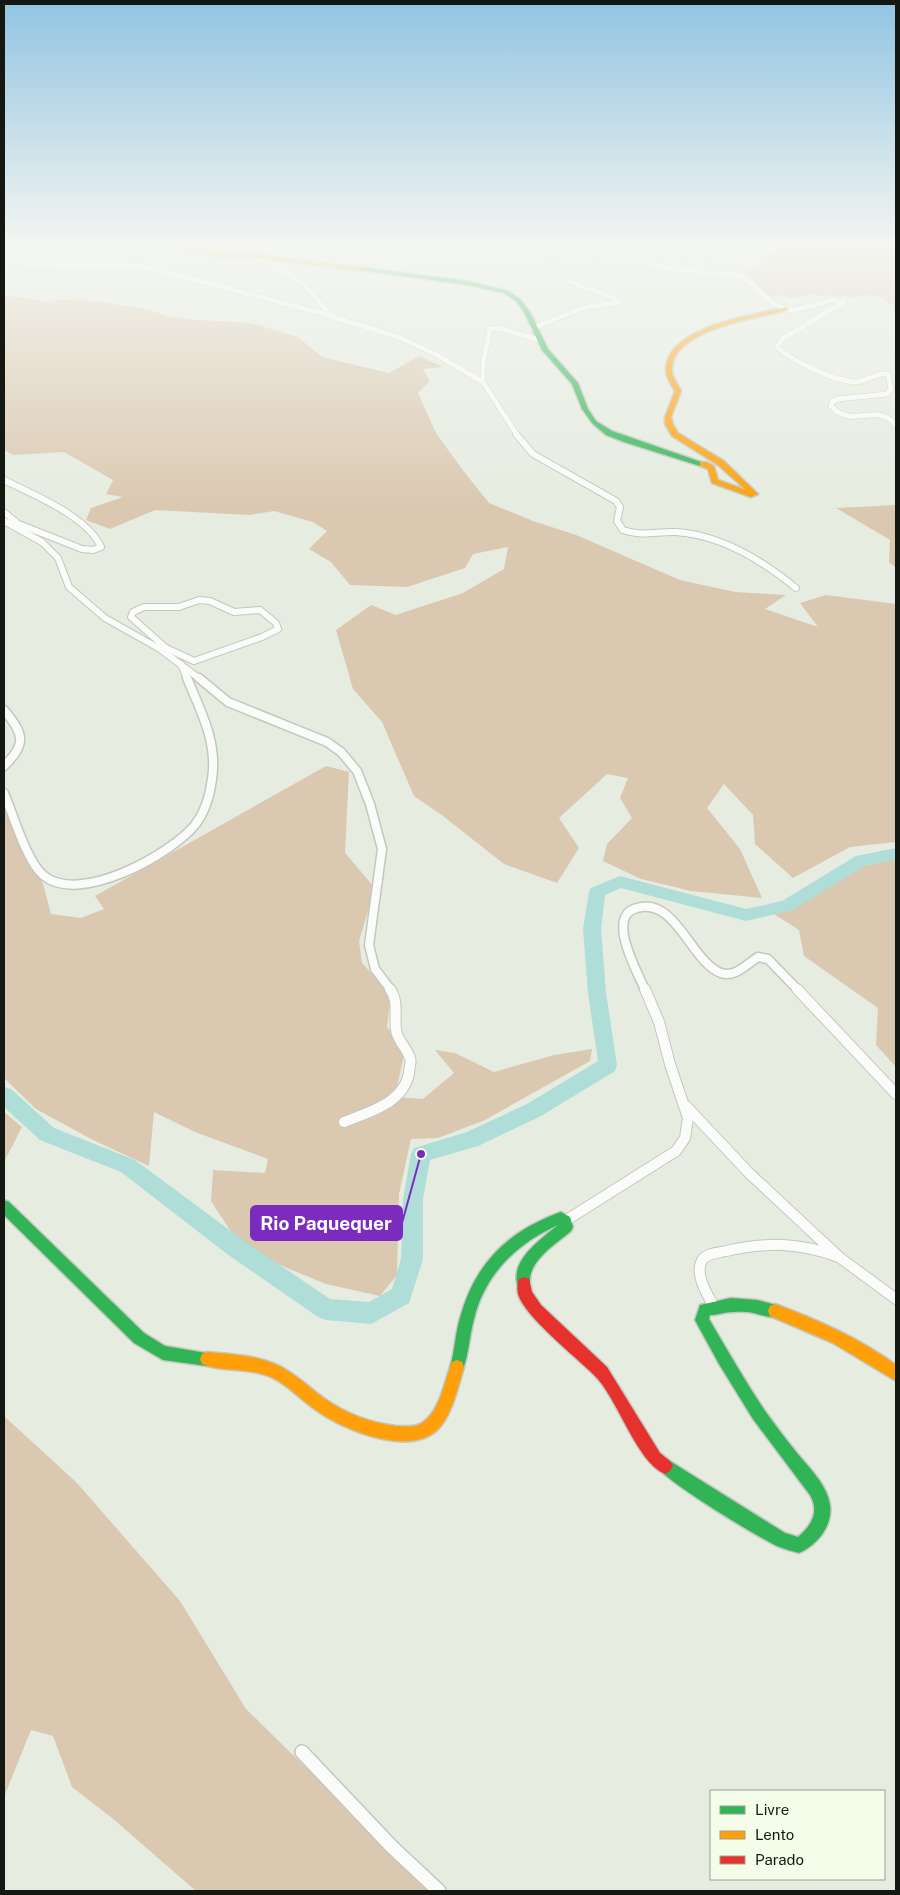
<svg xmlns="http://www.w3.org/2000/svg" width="900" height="1895" viewBox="0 0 900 1895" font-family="'Public Sans',sans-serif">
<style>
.forest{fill:#dac8b0}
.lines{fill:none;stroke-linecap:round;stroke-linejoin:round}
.river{fill:#afddd8;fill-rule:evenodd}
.street-far4-casing{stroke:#c3c8bf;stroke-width:6}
.street-far3-casing{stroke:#c3c8bf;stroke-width:8}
.street-far2-casing{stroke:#c3c8bf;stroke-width:11}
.street-far1-casing{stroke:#c3c8bf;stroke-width:12}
.street-casing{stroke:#c3c8bf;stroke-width:16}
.fast-casing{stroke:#c3c8bf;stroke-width:3}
.slow-casing{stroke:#c3c8bf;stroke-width:3}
.jam-casing{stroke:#c3c8bf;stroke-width:3}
.street-far4{stroke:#fbfcfa;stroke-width:5}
.street-far3{stroke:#fbfcfa;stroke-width:6}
.street-far2{stroke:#fbfcfa;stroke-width:8}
.street-far1{stroke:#fbfcfa;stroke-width:10}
.street{stroke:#fbfcfa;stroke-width:13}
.fast{fill:#30b455;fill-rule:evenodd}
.slow{fill:#ff9f0a;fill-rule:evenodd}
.jam{fill:#e5322d;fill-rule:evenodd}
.leader{fill:none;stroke:#7b2cbf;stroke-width:2}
.callout-dot{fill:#7b2cbf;stroke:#f3fde9;stroke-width:2}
.callout{fill:#7b2cbf;stroke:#7b2cbf;stroke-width:2}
.callout-label{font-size:19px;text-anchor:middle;font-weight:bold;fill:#fff}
</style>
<rect width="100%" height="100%" fill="#e6ece0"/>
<!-- forest -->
<g class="forest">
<polygon points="896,244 896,311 894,310 894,306 880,296 869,295 852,297 830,295 821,296 812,294 791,298 782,295 764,298 761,289 743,270 757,268 760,265 767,261 766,252 791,244"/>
<polygon points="4,295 43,301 81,299 151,310 166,316 198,320 251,323 298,337 322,357 389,373 419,356 443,367 423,369 430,381 418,393 436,433 462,469 489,503 533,521 576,535 680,580 735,592 786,595 765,609 818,627 800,603 826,595 896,604 896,842 850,847 793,878 755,844 753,815 724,784 707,808 740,849 762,898 691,891 641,879 603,861 607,844 632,818 620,798 628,778 607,774 559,818 579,848 557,883 504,864 443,816 414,796 382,722 353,689 336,630 371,605 396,615 463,593 504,569 508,547 473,554 465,568 407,587 350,585 331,562 309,549 327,531 313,522 274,511 250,515 155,510 110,529 86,520 91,508 123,497 106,494 113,480 64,452 13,455 4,450"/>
<polygon points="896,505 896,568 889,562 890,540 836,508"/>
<polygon points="326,766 349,772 345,853 375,888 359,941 362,963 391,995 387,1027 405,1050 395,1097 423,1099 454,1073 435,1050 455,1053 494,1072 554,1055 592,1049 590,1061 485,1120 438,1138 411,1139 399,1194 397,1275 380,1296 326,1284 282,1266 237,1241 211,1201 213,1170 265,1173 268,1159 195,1132 154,1112 149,1166 91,1139 36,1109 4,1078 4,806 43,884 51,914 81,918 104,909 95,896"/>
<polygon points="896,859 896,1067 876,1045 878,1008 804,956 799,930 774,914 791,910 863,866"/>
<polygon points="4,1112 22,1127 4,1162"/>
<polygon points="4,1416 77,1483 180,1601 246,1709 432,1891 196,1891 112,1818 72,1787 53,1736 31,1730 4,1797"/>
</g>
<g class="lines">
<!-- river -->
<polygon class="river" points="896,848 896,860 866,865 793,910 746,921 621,888 605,895 601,929 606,993 617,1065 615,1071 541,1116 478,1146 430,1160 423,1199 423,1259 409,1303 371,1324 326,1320 318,1317 227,1254 121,1172 40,1140 4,1107 4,1087 11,1089 54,1128 135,1160 243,1240 330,1299 369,1302 392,1289 401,1259 403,1199 411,1154 414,1148 467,1132 527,1104 598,1061 588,993 583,929 589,892 591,888 620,876 746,909 782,901 856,856"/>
<!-- street-far4 casing -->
<g class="street-far4-casing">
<g id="street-far4">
<polyline points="37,244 73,244"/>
<polyline points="460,244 586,257"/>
<path d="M 551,244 L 686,271 L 741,275 L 773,303 L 786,309 L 794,310 L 833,300 L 844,302 L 782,339 L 777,347 C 792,361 834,381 855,382 C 867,382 875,372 888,374 L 891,389 L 887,394 L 837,399 L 832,402 L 831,406 C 852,430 875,401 896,425"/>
<polyline points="626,244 695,255 739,249 769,251 788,244"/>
<polyline points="258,256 303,283 331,316"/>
<polyline points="4,264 143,266 321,313 401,338 437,355 483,382 517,435"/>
<polyline points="533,328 583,308 619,302 617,299 568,281"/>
<polyline points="483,382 483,363 490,329 498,328 540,340"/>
</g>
</g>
<!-- street-far3 casing -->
<g class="street-far3-casing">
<g id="street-far3">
<path d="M 516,434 L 533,454 L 616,501 L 620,507 L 617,521 L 623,530 C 641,537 658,531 676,532 C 721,535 762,560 796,588"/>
<path d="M 4,480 C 34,495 87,516 101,547 L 93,550 L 82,549 L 11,521"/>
<polyline points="4,512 16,522"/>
<polyline points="4,521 42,542 58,558 69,587 105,618 160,649 200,679"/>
<polygon points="199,600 210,601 234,612 260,610 276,623 278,629 262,637 194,661 166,648 131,617 133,612 144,607 179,607"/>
<polyline points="181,664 187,679"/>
</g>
</g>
<!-- street-far2 casing -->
<g class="street-far2-casing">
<g id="street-far2">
<polyline points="199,678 228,702 327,742 341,752 357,771 370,804 382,849 369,945 375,969 391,990"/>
<path d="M 4,710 C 24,734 27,744 4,766"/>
<path d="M 4,793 C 13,814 26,860 43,875 C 78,906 170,855 195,825 C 205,812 210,795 212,779 C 218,742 200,710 187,678"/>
<path d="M 645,990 C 638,973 614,931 627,914 C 630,910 633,909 637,908 C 675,896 692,963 721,973 C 735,978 747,964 758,957 L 768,959 L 798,990"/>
</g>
</g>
<!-- street-far1 casing -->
<g class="street-far1-casing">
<g id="street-far1">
<polyline points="797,989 896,1094"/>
<path d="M 686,1106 L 749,1173 L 839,1257 C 798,1242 768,1242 726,1251 C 718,1253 707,1253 702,1260 C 694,1275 708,1295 714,1307"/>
<path d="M 344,1122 C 369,1112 404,1103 409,1073 C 409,1068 412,1062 410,1058 C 407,1048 397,1040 396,1030 C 394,1016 399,1001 390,989"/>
<polyline points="565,1221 676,1151 685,1138 688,1118 670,1064 659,1022 645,989"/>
<polyline points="839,1257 896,1299"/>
</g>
</g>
<!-- street casing -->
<g class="street-casing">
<polyline id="street" points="302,1752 392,1847 439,1891"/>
</g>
<!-- fast casing -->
<g class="fast-casing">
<g id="fast">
<polygon points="361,267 467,281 508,291 520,299 530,312 548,349 578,383 588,409 596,421 612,431 707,464 700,466 624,442 606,435 592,423 582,409 572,384 542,350 524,312 516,301 504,293 467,285 359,270"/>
<polygon points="4,1200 9,1202 144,1333 165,1346 212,1354 214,1359 212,1364 207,1366 163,1360 134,1343 4,1215"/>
<path d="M 561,1212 L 570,1217 L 573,1227 L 571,1231 C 557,1243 537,1255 531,1273 C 529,1278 531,1283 529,1289 L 524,1291 L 519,1289 C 507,1262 540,1240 558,1225 C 516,1244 485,1274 474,1319 C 469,1337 469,1355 462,1372 L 457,1374 L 452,1372 L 450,1367 C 455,1351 455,1334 460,1318 C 475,1263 508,1231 561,1212 Z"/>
<path d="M 731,1298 L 757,1300 L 780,1306 L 782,1311 L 780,1316 C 771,1320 758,1313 747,1312 C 736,1311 725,1312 714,1315 L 710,1315 L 709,1319 C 727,1350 745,1381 765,1411 C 774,1423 783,1436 793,1448 C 806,1465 827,1483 830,1505 C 833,1526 817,1545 799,1553 C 792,1551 784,1549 777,1546 C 758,1537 663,1480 657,1466 L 660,1461 L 665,1458 L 785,1533 L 798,1537 C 811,1526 820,1512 810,1495 L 753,1419 L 719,1364 L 695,1320 L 700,1305 Z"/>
</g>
</g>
<!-- slow casing -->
<g class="slow-casing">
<g id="slow">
<polygon points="156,244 170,244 220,253 258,254 364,269 361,271 258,258 220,257"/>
<path d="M 786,307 L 789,309 L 788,310 C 759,318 671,329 672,370 C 672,378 678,384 681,391 L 671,417 L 673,424 L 678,433 L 724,461 L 758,494 L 751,497 L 712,483 L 708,469 L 700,466 L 700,462 L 706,462 L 714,466 L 718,480 L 746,490 L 718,465 L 672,436 L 665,424 L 665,417 L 675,391 C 671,384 666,378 666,370 C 666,326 755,315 786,307 Z"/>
<path d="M 775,1304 C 818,1320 859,1338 896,1365 L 896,1381 L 833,1343 L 770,1316 L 768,1311 L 770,1306 Z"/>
<path d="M 207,1352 C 230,1354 253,1355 275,1364 C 294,1372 308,1387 325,1399 C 345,1413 371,1423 396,1426 C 404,1426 415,1428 422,1423 C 441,1410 444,1381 452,1362 L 457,1360 L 462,1362 L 464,1367 C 458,1387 453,1411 440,1427 C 413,1459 343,1430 316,1410 C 301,1400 289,1386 273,1378 C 251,1367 224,1373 202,1364 L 200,1359 L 202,1354 Z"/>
</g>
</g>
<!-- jam casing -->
<g class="jam-casing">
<path id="jam" d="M 524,1277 L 529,1279 L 532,1292 L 541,1305 L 607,1367 L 660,1453 L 670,1461 L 673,1466 L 670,1471 L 665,1474 C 636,1462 618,1398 594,1375 C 576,1357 524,1316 518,1294 C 517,1289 517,1284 519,1279 Z"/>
</g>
<!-- street-far4 -->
<use href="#street-far4" class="street-far4"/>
<!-- street-far3 -->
<use href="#street-far3" class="street-far3"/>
<!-- street-far2 -->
<use href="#street-far2" class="street-far2"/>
<!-- street-far1 -->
<use href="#street-far1" class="street-far1"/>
<!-- street -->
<use href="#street" class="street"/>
<!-- fast -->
<use href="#fast" class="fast"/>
<!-- slow -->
<use href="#slow" class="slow"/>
<!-- jam -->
<use href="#jam" class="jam"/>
</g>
<!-- sky -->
<linearGradient id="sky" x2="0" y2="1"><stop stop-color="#91c4e2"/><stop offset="0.48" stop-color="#f4f6f1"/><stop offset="1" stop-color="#f4f6f1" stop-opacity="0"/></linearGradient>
<rect width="900" height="510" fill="url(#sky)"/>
<!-- callouts -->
<path class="leader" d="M421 1154L402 1223"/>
<circle class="callout-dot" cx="421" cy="1154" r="5"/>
<rect class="callout" x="251" y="1206" width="151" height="34" rx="5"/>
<g class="callout-label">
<text x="326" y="1230">Rio Paquequer</text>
</g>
<!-- border -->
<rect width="900" height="1895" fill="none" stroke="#151812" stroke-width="10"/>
<!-- legend -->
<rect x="710" y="1790" width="175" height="90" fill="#f3fde9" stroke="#9aa193"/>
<rect x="720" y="1806" width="25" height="8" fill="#30b455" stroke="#9aa193"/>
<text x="755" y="1815" font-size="15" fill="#151812">Livre</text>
<rect x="720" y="1831" width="25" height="8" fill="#ff9f0a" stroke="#9aa193"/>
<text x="755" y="1840" font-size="15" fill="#151812">Lento</text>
<rect x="720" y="1856" width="25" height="8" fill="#e5322d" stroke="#9aa193"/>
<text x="755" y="1865" font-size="15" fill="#151812">Parado</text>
</svg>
